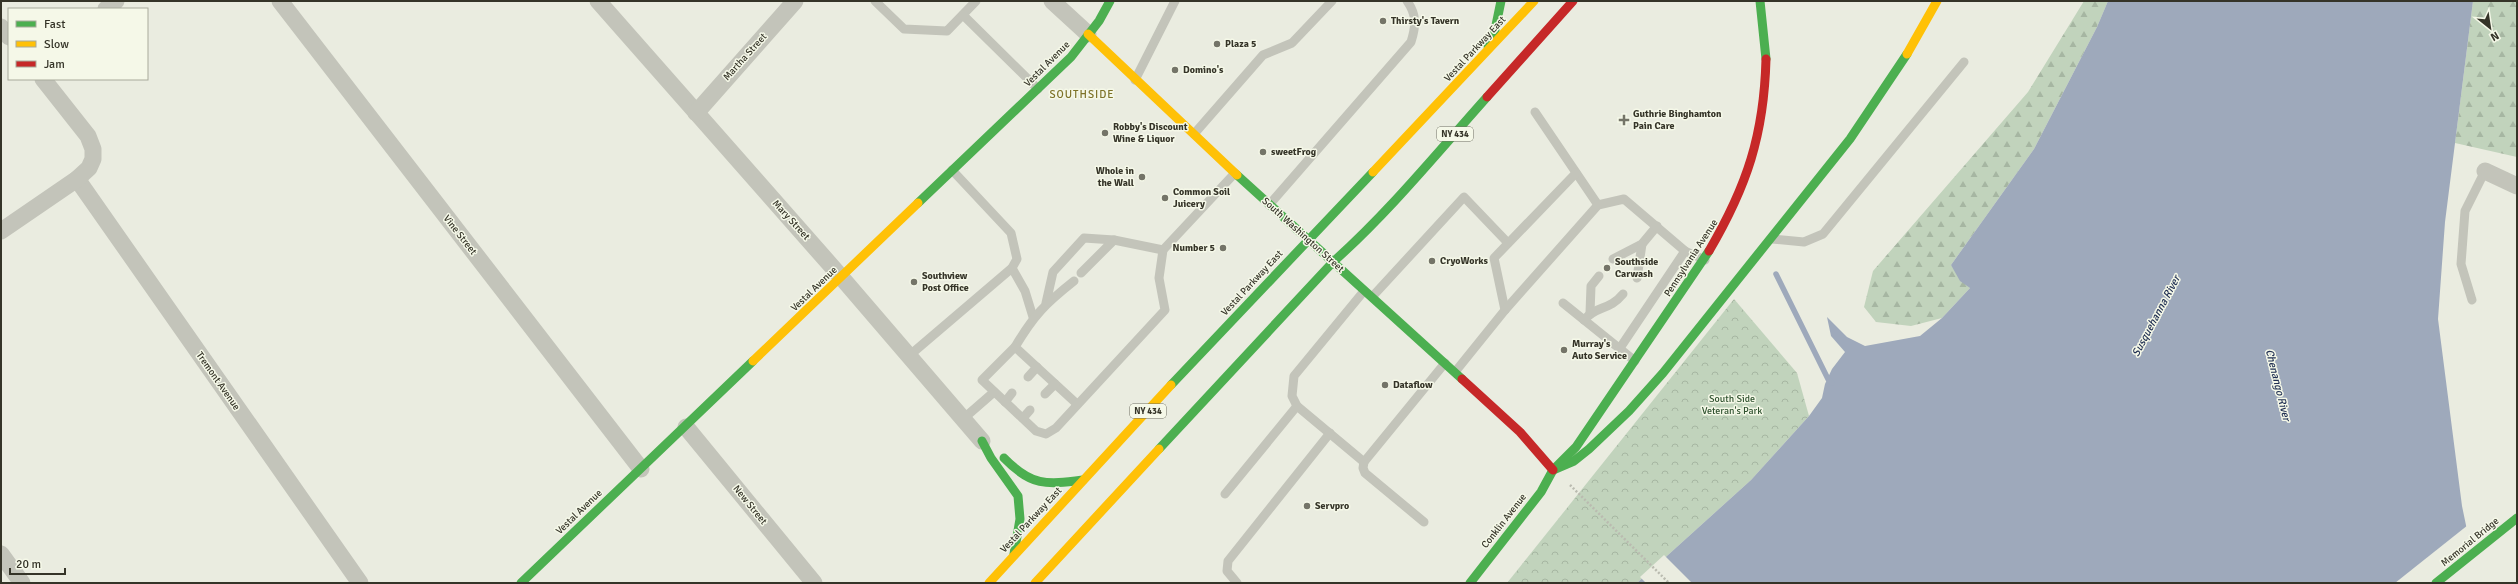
<svg xmlns="http://www.w3.org/2000/svg" width="2518" height="584" viewBox="0 0 2518 584" font-family="Signika,sans-serif">
<style>
.forest{fill:url(#forest-firs)}
.park{fill:url(#park-crowns)}
.water{fill:#9ea9bb}
.pier{fill:#eaece0}
.lines{fill:none;stroke-linecap:round;stroke-linejoin:round}
.stream{stroke:#9ea9bb;stroke-width:5.5}
.path{stroke:#babbb0;stroke-width:2.5;stroke-dasharray:2 2;stroke-linecap:butt}
.lane{stroke:#c3c4ba;stroke-width:9}
.street{stroke:#c3c4ba;stroke-width:17}
.fast{stroke:#4caf50;stroke-width:9}
.slow{stroke:#ffc107;stroke-width:9}
.jam{stroke:#c62828;stroke-width:9}
.poi-dot{fill:#747468;stroke:#f5f8e8;stroke-width:1.5}
.labels{text-anchor:middle;dominant-baseline:central;stroke-width:3;stroke-linejoin:round;paint-order:stroke}
.shield{fill:#f5f8e8;stroke:#6f6f62;stroke-width:1}
.shield-label{font-size:9px;font-weight:bold;fill:#353428}
.poi-label{font-size:10px;font-weight:bold;fill:#353428;stroke:#f5f8e8;text-anchor:start}
.street-label{font-size:10px;fill:#353428;stroke:#f5f8e8}
.park-label{font-size:10px;fill:#2e512e;stroke:#f5f8e8}
.neighbourhood-label{font-size:11px;letter-spacing:1px;fill:#7d7228;stroke:#f5f8e8}
.water-label{font-size:11px;font-style:italic;fill:#213053;stroke:#f5f8e8}
</style>
<defs>
<pattern id="forest-firs" width="22" height="20" patternUnits="userSpaceOnUse"><rect width="22" height="20" fill="#c1d3bc"/><path d="M5 1l3.5 6h-7zM16 11l3.5 6h-7z" fill="#a6b6a2"/></pattern>
<pattern id="park-crowns" width="20" height="18" patternUnits="userSpaceOnUse"><rect width="20" height="18" fill="#c1d3bc"/><path d="M2 6a3 3 0 1 1 6 0M12 15a3 3 0 1 1 6 0" fill="none" stroke="#a6b6a2"/></pattern>
</defs>
<rect width="100%" height="100%" fill="#eaece0"/>
<!-- forest -->
<g class="forest">
<polygon points="2084,1 2108,1 2097,27 2034,149 1951,265 1970,288 1942,318 1911,326 1876,322 1864,307 1873,271 2028,92"/>
<polygon points="2473,1 2517,1 2517,157 2455,143"/>
</g>
<!-- park -->
<polygon class="park" points="1734,299 1797,373 1809,416 1751,480 1637,583 1507,583"/>
<!-- water -->
<polygon class="water" points="2108,1 2473,1 2445,222 2438,319 2462,506 2478,583 1637,583 1751,480 1809,416 1822,398 1825,384 1832,369 1845,352 1831,336 1827,317 1847,337 1865,346 1920,336 1942,318 1970,288 1960,281 1951,265 2034,149 2097,27"/>
<!-- pier -->
<g class="pier">
<polygon points="2468,525 2480,581 2477,583 2395,583"/>
<polygon points="1664,555 1692,583 1646,583 1640,577"/>
</g>
<g class="lines">
<!-- stream -->
<polyline class="stream" points="1776,274 1828,379 1832,383"/>
<!-- path -->
<polyline class="path" points="1570,485 1669,583"/>
<!-- lane -->
<g class="lane">
<polyline points="875,1 904,29 947,31 976,1"/>
<polyline points="963,15 1038,89"/>
<polyline points="1135,80 1175,1"/>
<polyline points="1535,112 1598,205"/>
<polyline points="1194,134 1263,55 1292,43 1332,1"/>
<path d="M 1269,205 L 1411,42 C 1416,26 1417,15 1407,1"/>
<polyline points="1772,239 1804,242 1823,234 1964,62"/>
<polyline points="1613,259 1642,244 1657,226"/>
<polyline points="1012,268 1025,291 1033,317"/>
<polyline points="1081,273 1114,240"/>
<polyline points="1637,278 1642,244"/>
<path d="M 1074,281 C 1045,304 1034,315 1015,347 L 1077,404"/>
<polyline points="1364,291 1294,376 1292,396 1297,406 1364,462 1445,363"/>
<polyline points="1372,297 1464,197 1508,243"/>
<polyline points="2472,300 2461,264 2465,211 2485,171"/>
<polyline points="1046,303 1053,272 1084,238 1114,240 1163,250"/>
<polyline points="1563,303 1635,361"/>
<polyline points="1505,310 1494,258 1576,173"/>
<polyline points="1590,313 1591,286 1599,276"/>
<path d="M 1584,320 C 1597,305 1609,311 1623,294"/>
<polyline points="1015,347 982,380 1036,431 1046,434 1056,428 1165,310 1159,278 1163,250 1235,173"/>
<polyline points="1620,348 1685,251"/>
<polyline points="910,355 1012,268 1017,259 1011,233 952,170"/>
<polyline points="1455,372 1505,310 1598,205 1624,199 1685,251 1705,260"/>
<polyline points="1028,377 1037,367"/>
<polyline points="1045,394 1055,384"/>
<polyline points="1005,402 1012,393"/>
<polyline points="1023,418 1030,410"/>
<polyline points="963,419 994,392"/>
<polyline points="1364,462 1363,468 1365,473 1424,522"/>
<polyline points="1225,494 1297,406"/>
<polyline points="1237,583 1227,571 1228,561 1330,433"/>
</g>
<!-- street -->
<g class="street">
<polyline points="280,1 641,469"/>
<polyline points="598,1 842,278 982,441"/>
<polyline points="1052,1 1088,34"/>
<polyline points="106,9 116,1"/>
<polyline points="1,27 9,37"/>
<polyline points="696,113 795,1"/>
<polyline points="2485,171 2517,186"/>
<polyline points="77,179 360,583"/>
<polyline points="1,231 77,179 89,168 93,159 93,149 88,136 43,79"/>
<polyline points="686,427 814,583"/>
<polyline points="1,554 22,583"/>
</g>
<!-- fast -->
<g class="fast">
<polyline points="1760,1 1766,59"/>
<polyline points="1488,46 1495,30 1501,1"/>
<polyline points="1237,175 1462,379"/>
<polyline points="918,203 1071,57 1099,21 1110,1"/>
<polyline points="1171,385 1373,172"/>
<polyline points="982,441 991,458 1018,496 1020,519 1014,554"/>
<path d="M 1159,449 L 1333,262 C 1389,212 1437,153 1487,97"/>
<path d="M 1004,458 C 1031,486 1046,485 1083,480"/>
<polyline points="1553,470 1574,461 1589,449 1629,411 1663,373 1850,139 1907,54"/>
<polyline points="521,583 753,361"/>
<polyline points="1470,583 1541,492 1553,470 1576,447 1709,251"/>
<polyline points="2436,583 2517,518"/>
</g>
<!-- slow -->
<g class="slow">
<polyline points="1088,34 1237,175"/>
<polyline points="1907,54 1937,1"/>
<polyline points="1373,172 1534,1"/>
<polyline points="753,361 918,203"/>
<polyline points="989,583 1171,385"/>
<polyline points="1035,583 1159,449"/>
</g>
<!-- jam -->
<g class="jam">
<polyline points="1487,97 1573,1"/>
<path d="M 1709,251 C 1747,186 1764,135 1766,59"/>
<polyline points="1462,379 1520,432 1553,470"/>
</g>
</g>
<!-- markers -->
<g class="poi-dot">
<circle cx="1383" cy="21" r="4"/>
<circle cx="1217" cy="44" r="4"/>
<circle cx="1175" cy="70" r="4"/>
<path d="M1622 114h4v4h4v4h-4v4h-4v-4h-4v-4h4z"/>
<circle cx="1105" cy="133" r="4"/>
<circle cx="1263" cy="152" r="4"/>
<circle cx="1142" cy="177" r="4"/>
<circle cx="1165" cy="198" r="4"/>
<circle cx="1223" cy="248" r="4"/>
<circle cx="1432" cy="261" r="4"/>
<circle cx="1607" cy="268" r="4"/>
<circle cx="914" cy="282" r="4"/>
<circle cx="1564" cy="350" r="4"/>
<circle cx="1385" cy="385" r="4"/>
<circle cx="1307" cy="506" r="4"/>
</g>
<g class="labels">
<!-- shield labels -->
<g class="shield">
<rect x="1437" y="127" width="36" height="14" rx="3"/>
<rect x="1130" y="404" width="36" height="14" rx="3"/>
</g>
<g class="shield-label">
<text x="1455" y="134">NY 434</text>
<text x="1148" y="411">NY 434</text>
</g>
<!-- poi labels -->
<g class="poi-label">
<text x="1391" y="21">Thirsty's Tavern</text>
<text x="1225" y="44">Plaza 5</text>
<text x="1183" y="70">Domino's</text>
<text x="1633" y="114">Guthrie Binghamton<tspan x="1633" dy="12">Pain Care</tspan></text>
<text x="1113" y="127">Robby's Discount<tspan x="1113" dy="12">Wine &amp; Liquor</tspan></text>
<text x="1271" y="152">sweetFrog</text>
<text x="1134" y="171" text-anchor="end">Whole in<tspan x="1134" dy="12">the Wall</tspan></text>
<text x="1173" y="192">Common Soil<tspan x="1173" dy="12">Juicery</tspan></text>
<text x="1215" y="248" text-anchor="end">Number 5</text>
<text x="1440" y="261">CryoWorks</text>
<text x="1615" y="262">Southside<tspan x="1615" dy="12">Carwash</tspan></text>
<text x="922" y="276">Southview<tspan x="922" dy="12">Post Office</tspan></text>
<text x="1572" y="344">Murray's<tspan x="1572" dy="12">Auto Service</tspan></text>
<text x="1393" y="385">Dataflow</text>
<text x="1315" y="506">Servpro</text>
</g>
<!-- street labels -->
<g class="street-label">
<text transform="translate(1475 49) rotate(-47)">Vestal Parkway East</text>
<text transform="translate(745 57) rotate(-48)">Martha Street</text>
<text transform="translate(1047 64) rotate(-45)">Vestal Avenue</text>
<text transform="translate(791 220) rotate(48)">Mary Street</text>
<text transform="translate(460 235) rotate(52)">Vine Street</text>
<text transform="translate(1303 235) rotate(42)">South Washington Street</text>
<text transform="translate(1691 258) rotate(-57)">Pennsylvania Avenue</text>
<text transform="translate(1252 283) rotate(-47)">Vestal Parkway East</text>
<text transform="translate(814 289) rotate(-44)">Vestal Avenue</text>
<text transform="translate(218 381) rotate(55)">Tremont Avenue</text>
<text transform="translate(750 505) rotate(51)">New Street</text>
<text transform="translate(579 512) rotate(-44)">Vestal Avenue</text>
<text transform="translate(1031 520) rotate(-47)">Vestal Parkway East</text>
<text transform="translate(1504 521) rotate(-52)">Conklin Avenue</text>
<text transform="translate(2470 542) rotate(-39)">Memorial Bridge</text>
</g>
<!-- park labels -->
<g class="park-label">
<text x="1732" y="399">South Side<tspan x="1732" dy="12">Veteran's Park</tspan></text>
</g>
<!-- neighbourhood labels -->
<g class="neighbourhood-label">
<text x="1082" y="94">SOUTHSIDE</text>
</g>
<!-- water labels -->
<g class="water-label">
<text transform="translate(2156 316) rotate(-62)">Susquehanna River</text>
<text transform="translate(2278 385) rotate(76)">Chenango River</text>
</g>
</g>
<!-- border -->
<rect width="2518" height="584" fill="none" stroke="#353428" stroke-width="4"/>
<!-- legend -->
<rect x="8" y="8" width="140" height="72" fill="#f5f8e8" stroke="#a8aa9b"/>
<rect x="16" y="21" width="20" height="6" fill="#4caf50" stroke="#a8aa9b"/>
<text x="44" y="28" font-size="12" fill="#353428">Fast</text>
<rect x="16" y="41" width="20" height="6" fill="#ffc107" stroke="#a8aa9b"/>
<text x="44" y="48" font-size="12" fill="#353428">Slow</text>
<rect x="16" y="61" width="20" height="6" fill="#c62828" stroke="#a8aa9b"/>
<text x="44" y="68" font-size="12" fill="#353428">Jam</text>
<!-- north arrow -->
<g transform="translate(2490 28) rotate(150)" stroke="#f5f8e8" stroke-width="3" paint-order="stroke">
<path d="M0-3L7 15L0 10L-7 15Z" fill="#353428"/>
<text y="-6" font-size="11" font-weight="bold" text-anchor="middle" fill="#353428">N</text>
</g>
<!-- scale -->
<path d="M10 568v6h55v-6" fill="none" stroke="#353428" stroke-width="2"/>
<text x="16" y="568" font-size="12" fill="#353428" stroke="#f5f8e8" stroke-width="3" paint-order="stroke">20 m</text>
</svg>
